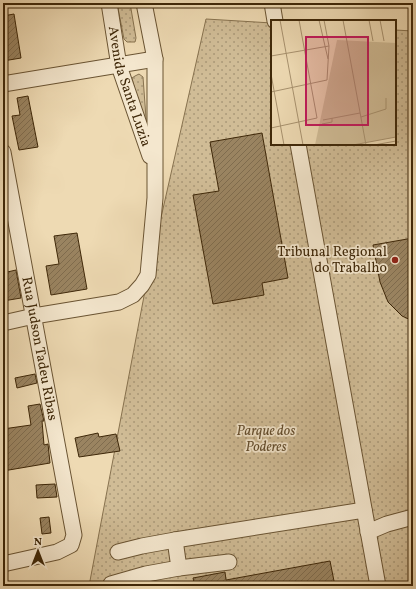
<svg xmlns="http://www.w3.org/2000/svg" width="416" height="589" viewBox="0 0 416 589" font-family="Vollkorn,serif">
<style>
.green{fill:url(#green-dots);stroke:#87724f}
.building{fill:url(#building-hatch);stroke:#3e2708}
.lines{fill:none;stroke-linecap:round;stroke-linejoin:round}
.minor-casing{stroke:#6a5433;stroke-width:17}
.minor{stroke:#f4e7ce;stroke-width:15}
.poi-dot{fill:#8f2418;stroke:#f4e7ce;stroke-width:1.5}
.labels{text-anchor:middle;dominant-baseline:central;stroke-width:3.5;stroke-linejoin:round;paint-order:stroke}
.street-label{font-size:14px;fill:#3e2708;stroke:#f4e7ce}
.poi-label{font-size:14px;fill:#3e2708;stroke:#f4e7ce;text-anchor:end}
.park-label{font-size:14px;font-style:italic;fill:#624c2c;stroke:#f4e7ce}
.inset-road{fill:none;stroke:#a8926f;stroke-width:1}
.view{fill:#c2185b;fill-opacity:0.15;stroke:#c2185b;stroke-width:2}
.inset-edge{fill:none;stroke:#3e2708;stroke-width:2}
</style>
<defs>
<pattern id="green-dots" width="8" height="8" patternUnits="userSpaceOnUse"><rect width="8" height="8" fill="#d0bc96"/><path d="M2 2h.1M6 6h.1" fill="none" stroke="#aa9978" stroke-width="1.8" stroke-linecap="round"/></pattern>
<pattern id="building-hatch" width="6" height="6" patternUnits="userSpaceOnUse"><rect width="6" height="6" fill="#9a8461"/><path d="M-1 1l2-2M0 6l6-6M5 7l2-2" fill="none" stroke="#7f6c4e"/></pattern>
</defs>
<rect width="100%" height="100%" fill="#eedab3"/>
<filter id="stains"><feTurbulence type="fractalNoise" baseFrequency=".005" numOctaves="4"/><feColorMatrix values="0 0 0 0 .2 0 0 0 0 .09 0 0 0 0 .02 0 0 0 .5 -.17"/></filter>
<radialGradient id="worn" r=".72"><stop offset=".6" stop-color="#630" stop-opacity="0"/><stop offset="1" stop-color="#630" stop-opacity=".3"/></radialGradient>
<!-- green -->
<g class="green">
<polygon points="117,3 130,3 136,38 135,42 127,42 124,39"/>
<polygon points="206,19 272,23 272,144 395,144 395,30 413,31 413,586 89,586 148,275"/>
<polygon points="139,74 143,77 146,118 152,162 132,78 135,76"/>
</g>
<!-- building -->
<g class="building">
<polygon points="14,14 21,58 3,61 3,16"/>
<polygon points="28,96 38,147 19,150 12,116 20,115 17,98"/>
<polygon points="262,133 288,278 262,283 264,295 213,304 193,195 219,191 210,142"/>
<polygon points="77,233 87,289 51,295 46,266 59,264 54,236"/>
<polygon points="413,238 413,321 402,316 388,302 380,282 373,245"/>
<polygon points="16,270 21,298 3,301 3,273"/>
<polygon points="35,374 37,383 17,388 15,378"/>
<polygon points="40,404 44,421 42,421 44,445 48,444 50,463 3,471 3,429 31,425 28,406"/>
<polygon points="98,433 99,437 116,434 120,451 79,457 75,438"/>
<polygon points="55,484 57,497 37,498 36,485"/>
<polygon points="49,517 51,533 42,534 40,518"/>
<polygon points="330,561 335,586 195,586 193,578 225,572 226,580"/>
</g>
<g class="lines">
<!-- minor casing -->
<g class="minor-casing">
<g id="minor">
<path id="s1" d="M 109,3 L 119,66 L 150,156"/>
<polyline points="272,3 275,21"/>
<polyline points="3,84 155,59"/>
<polyline points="298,144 378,586"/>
<path id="s2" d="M 3,152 L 74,535 L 71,545 L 57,552 L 3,564"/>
<polyline points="3,323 34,316 119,302 133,295 142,285 148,275 155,198 155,59 144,3"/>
<polyline points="368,532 387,524 413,517"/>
<polyline points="118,552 142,546 175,540 364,510"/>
<polyline points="179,568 229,562"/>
<polyline points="111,584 146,574 179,568 175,540"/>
</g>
</g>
<!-- minor -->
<use href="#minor" class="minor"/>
</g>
<!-- markers -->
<circle class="poi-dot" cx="395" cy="260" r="4"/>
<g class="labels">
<!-- street labels -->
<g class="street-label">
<text stroke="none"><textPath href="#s1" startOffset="86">Avenida Santa Luzia</textPath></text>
<text stroke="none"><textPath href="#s2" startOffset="200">Rua Judson Tadeu Ribas</textPath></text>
</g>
<!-- poi labels -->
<g class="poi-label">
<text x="387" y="252">Tribunal Regional<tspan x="387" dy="16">do Trabalho</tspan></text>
</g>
<!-- park labels -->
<g class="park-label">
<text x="266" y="431">Parque dos<tspan x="266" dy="16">Poderes</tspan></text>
</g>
</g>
<!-- overview -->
<g transform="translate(271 20)">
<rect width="125" height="125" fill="#eedab3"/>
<path d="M 66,20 L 125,23 L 125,117 L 82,125 L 44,125 Z" fill="#d0bc96"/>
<path class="inset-road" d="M 9,0 L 32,125M 48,0 L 57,39M 72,0 L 95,125M 98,0 L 102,21M 109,0 L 113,21M 0,36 L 58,26M 0,54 L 13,125M 0,72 L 56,60 L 58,26 L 53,0M 90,97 L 115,89 L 115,78M 52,100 L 89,93M 51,104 L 61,102 L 61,98M 0,108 L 46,98 L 28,0M 82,125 L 125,117M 103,125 L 125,121"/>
<path class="view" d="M 35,17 L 97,17 L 97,105 L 35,105 Z"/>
<rect width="125" height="125" class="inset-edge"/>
</g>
<!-- margin -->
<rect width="416" height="589" fill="none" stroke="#eedab3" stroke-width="16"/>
<rect x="4" y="4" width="408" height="581" fill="none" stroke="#3e2708" stroke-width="2"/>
<rect x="8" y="8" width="400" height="573" fill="none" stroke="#3e2708"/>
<!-- north arrow -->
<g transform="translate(38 551)" stroke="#f4e7ce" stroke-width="3" paint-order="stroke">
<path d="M0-3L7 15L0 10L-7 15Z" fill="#3e2708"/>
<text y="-6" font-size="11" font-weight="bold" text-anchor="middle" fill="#3e2708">N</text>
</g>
<rect width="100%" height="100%" filter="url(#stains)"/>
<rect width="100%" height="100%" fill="url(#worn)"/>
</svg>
